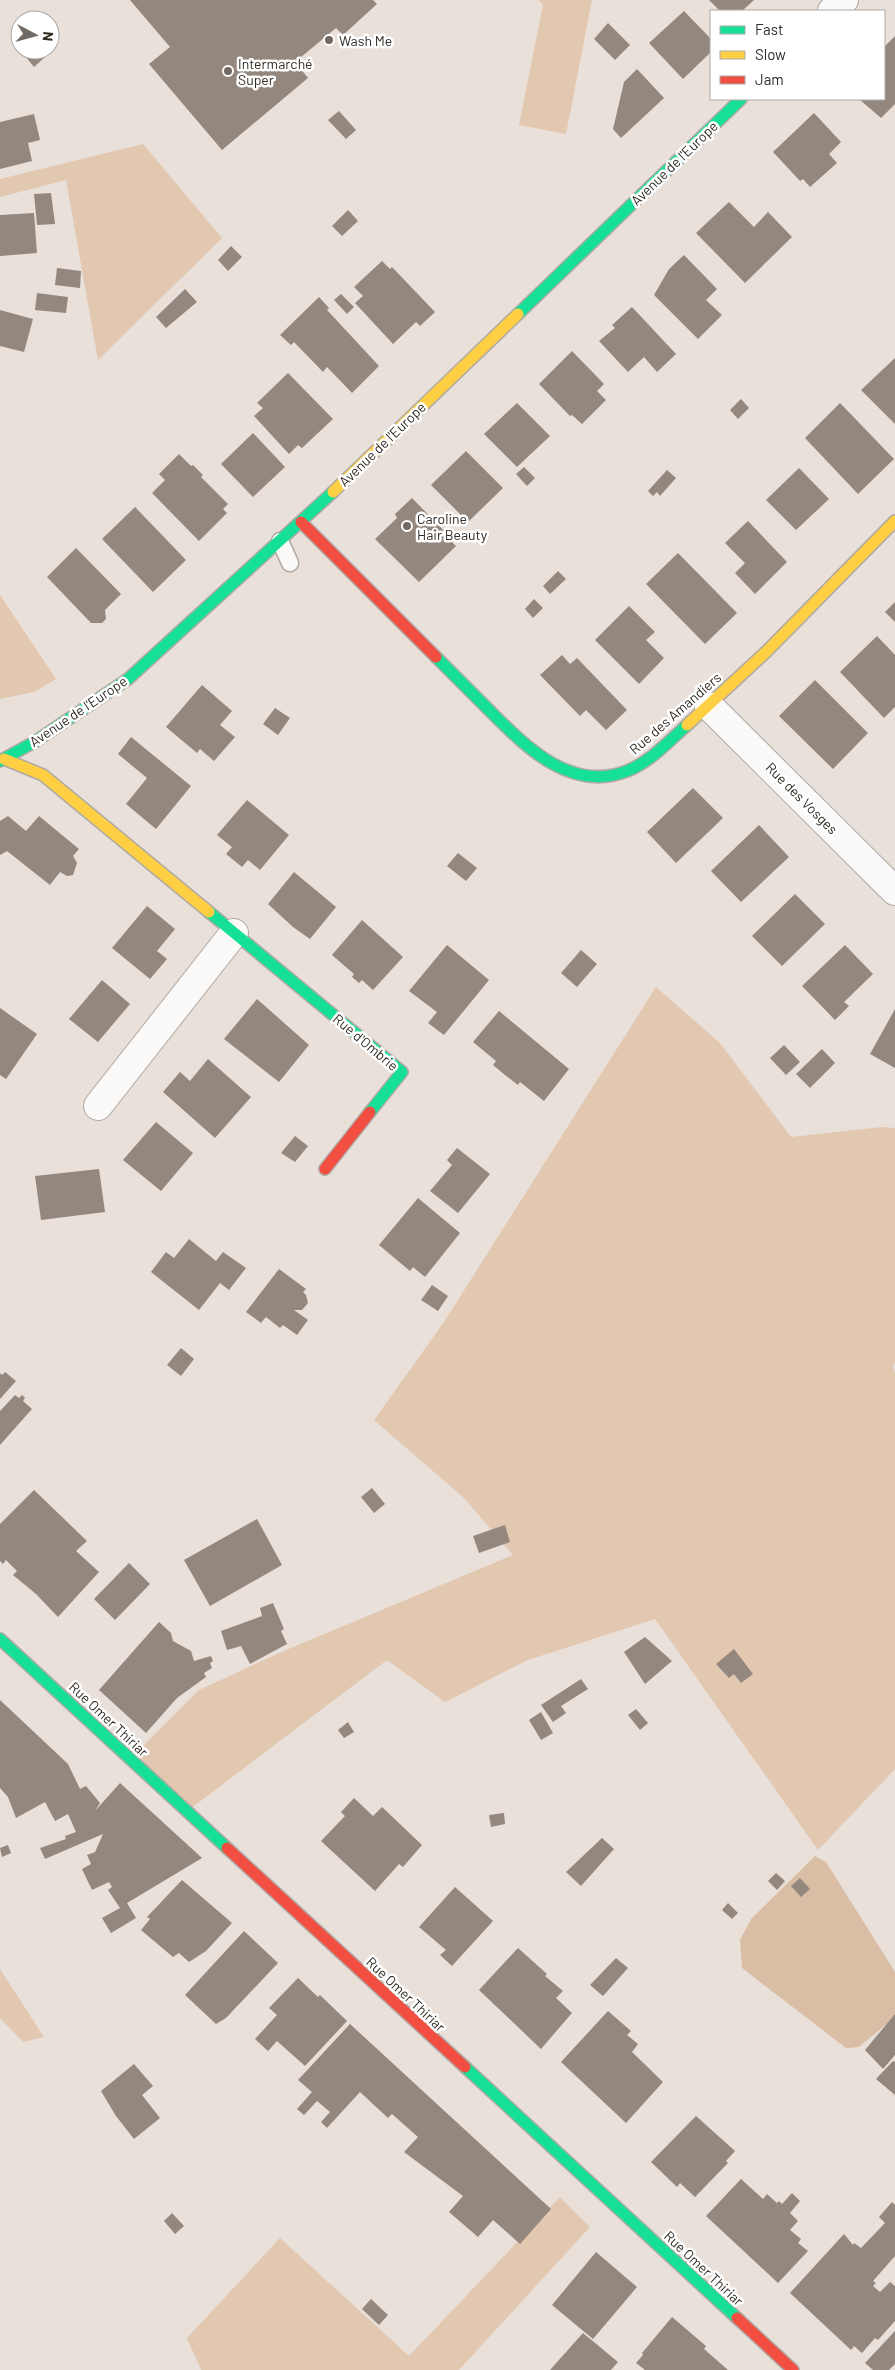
<svg xmlns="http://www.w3.org/2000/svg" width="895" height="2370" viewBox="0 0 895 2370" font-family="Barlow,sans-serif">
<style>
.green{fill:#e2c7b1}
.forest{fill:#dabda5}
.building{fill:#93877e}
.lines{fill:none;stroke-linecap:round;stroke-linejoin:round}
.lane-casing{stroke:#b0aaa4;stroke-width:19}
.street-casing{stroke:#b0aaa4;stroke-width:30}
.fast-casing{stroke:#b0aaa4;stroke-width:14}
.slow-casing{stroke:#b0aaa4;stroke-width:14}
.jam-casing{stroke:#b0aaa4;stroke-width:14}
.lane{stroke:#fcfaf9;stroke-width:16}
.street{stroke:#fcfaf9;stroke-width:28}
.fast{stroke:#16e098;stroke-width:11}
.slow{stroke:#ffcf43;stroke-width:11}
.jam{stroke:#f24e42;stroke-width:11}
.poi-dot{fill:#716a64;stroke:#fff;stroke-width:2}
.labels{text-anchor:middle;dominant-baseline:central;stroke-width:5;stroke-linejoin:round;paint-order:stroke}
.poi-label{font-size:14px;fill:#312b25;stroke:#fff;text-anchor:start}
.street-label{font-size:14px;fill:#312b25;stroke:#fff}
</style>
<rect width="100%" height="100%" fill="#e9e0d9"/>
<!-- green -->
<g class="green">
<polygon points="539,0 592,0 566,134 519,125 543,5"/>
<polygon points="143,144 222,238 98,360 66,180 0,197 0,179"/>
<polygon points="0,595 56,679 34,692 0,699"/>
<polygon points="656,987 720,1043 791,1137 882,1127 895,1128 895,1363 893,1366 895,1373 895,1769 818,1850 655,1619 528,1660 445,1702 387,1660 186,1812 130,1759 199,1690 279,1653 513,1555 464,1498 374,1420 444,1322"/>
<polygon points="0,1969 44,2037 23,2042 0,2018"/>
<polygon points="560,2197 590,2227 459,2370 201,2370 187,2338 280,2238 409,2356"/>
</g>
<!-- forest -->
<polygon class="forest" points="815,1856 826,1862 895,1972 895,2017 859,2047 846,2048 742,1968 740,1940 751,1919"/>
<!-- building -->
<g class="building">
<polygon points="130,0 373,0 377,4 343,35 336,28 295,62 308,78 222,150 149,64 170,47"/>
<polygon points="709,0 754,0 742,11 720,11"/>
<polygon points="684,11 711,39 711,52 683,79 649,43"/>
<polygon points="608,23 630,45 615,60 594,39"/>
<polygon points="895,36 895,104 881,118 859,99 884,99 884,47"/>
<polygon points="32,50 39,50 45,57 34,67 25,56"/>
<polygon points="637,69 664,98 621,138 613,129 624,82"/>
<polygon points="339,111 356,130 346,139 328,120"/>
<polygon points="814,113 841,142 829,154 837,163 810,187 803,179 800,181 773,152"/>
<polygon points="34,114 40,140 28,143 32,161 0,169 0,122"/>
<polygon points="51,193 55,224 37,225 34,194"/>
<polygon points="729,202 754,227 768,212 792,237 745,283 696,233"/>
<polygon points="348,210 358,221 342,236 332,226"/>
<polygon points="34,213 37,253 0,256 0,215"/>
<polygon points="231,246 242,257 228,271 218,260"/>
<polygon points="684,255 717,289 706,300 722,315 698,339 654,295 669,269"/>
<polygon points="382,261 390,269 392,267 435,312 420,326 416,322 393,344 355,303 363,296 354,287"/>
<polygon points="57,268 81,271 80,288 55,285"/>
<polygon points="185,289 197,302 166,328 156,317"/>
<polygon points="37,293 68,297 66,313 35,310"/>
<polygon points="341,294 354,307 347,314 334,300"/>
<polygon points="319,297 329,308 327,310 379,366 352,393 327,367 323,372 294,342 291,345 280,335"/>
<polygon points="632,307 676,354 657,372 644,357 628,372 599,341 615,328 612,325"/>
<polygon points="0,310 33,319 24,352 0,346"/>
<polygon points="572,351 604,384 597,391 606,400 582,424 572,415 570,416 539,384"/>
<polygon points="895,358 895,424 861,390"/>
<polygon points="288,373 333,419 302,448 298,445 289,454 254,416 263,408 257,403"/>
<polygon points="741,399 749,408 738,419 730,410"/>
<polygon points="517,403 550,436 517,467 484,434"/>
<polygon points="840,403 894,459 858,494 805,438"/>
<polygon points="253,433 285,467 253,497 221,464"/>
<polygon points="466,451 503,488 468,522 431,485"/>
<polygon points="179,454 191,466 193,465 203,475 201,477 228,504 223,509 227,513 199,541 152,493 165,480 159,474"/>
<polygon points="524,467 535,478 527,486 516,474"/>
<polygon points="799,468 829,499 796,530 766,500"/>
<polygon points="667,470 676,478 660,496 657,492 653,496 648,491"/>
<polygon points="412,498 450,537 449,539 456,546 419,582 375,539 397,518 395,514"/>
<polygon points="135,507 186,560 153,592 102,539"/>
<polygon points="748,521 787,562 755,594 735,573 745,563 725,543"/>
<polygon points="76,548 121,594 105,610 106,619 102,623 91,623 47,577"/>
<polygon points="678,553 737,613 705,644 646,584"/>
<polygon points="558,571 566,579 550,594 543,586"/>
<polygon points="534,599 543,608 533,618 525,609"/>
<polygon points="895,602 895,622 885,612"/>
<polygon points="629,606 655,632 646,640 664,658 639,684 595,640"/>
<polygon points="877,636 895,655 895,707 884,718 840,672"/>
<polygon points="562,655 570,664 577,658 627,710 606,730 586,710 580,716 540,675"/>
<polygon points="815,680 868,733 833,769 779,716"/>
<polygon points="202,685 232,711 220,725 235,737 214,761 200,749 197,753 166,727"/>
<polygon points="275,708 290,718 278,735 263,724"/>
<polygon points="131,737 191,786 156,829 126,804 147,778 118,754"/>
<polygon points="693,788 723,818 676,863 647,832"/>
<polygon points="247,800 289,835 260,870 248,860 242,867 226,854 232,847 217,835"/>
<polygon points="8,816 26,831 39,816 79,849 73,856 77,863 73,875 67,876 60,872 50,885 7,851 0,855 0,821"/>
<polygon points="759,825 789,857 741,902 711,871"/>
<polygon points="458,853 477,868 466,881 447,866"/>
<polygon points="294,872 336,907 310,939 293,927 268,904"/>
<polygon points="795,894 825,924 782,966 752,936"/>
<polygon points="147,906 175,929 157,951 167,959 150,979 112,948"/>
<polygon points="362,920 403,957 373,990 362,980 359,983 352,977 354,974 332,955"/>
<polygon points="447,945 489,980 444,1035 428,1023 437,1012 409,991"/>
<polygon points="845,945 873,974 844,1002 849,1006 835,1020 802,986"/>
<polygon points="581,950 597,964 577,987 561,973"/>
<polygon points="102,980 130,1004 98,1042 69,1019"/>
<polygon points="257,999 309,1045 279,1082 224,1039"/>
<polygon points="0,1008 37,1034 6,1079 0,1075"/>
<polygon points="895,1009 895,1068 870,1054"/>
<polygon points="499,1011 569,1069 544,1101 520,1082 518,1085 505,1075 493,1065 496,1061 473,1042"/>
<polygon points="784,1045 800,1062 786,1075 770,1058"/>
<polygon points="822,1049 835,1063 810,1088 796,1074"/>
<polygon points="208,1059 251,1097 215,1138 163,1092 180,1072 190,1081"/>
<polygon points="156,1122 193,1153 161,1191 123,1160"/>
<polygon points="295,1136 308,1146 295,1162 281,1153"/>
<polygon points="457,1148 490,1174 458,1213 430,1191 452,1165 447,1160"/>
<polygon points="99,1169 105,1212 41,1220 35,1176"/>
<polygon points="418,1198 460,1233 425,1277 413,1267 410,1271 379,1245"/>
<polygon points="189,1239 216,1261 223,1252 246,1268 229,1290 220,1283 199,1310 151,1272 166,1252 174,1258"/>
<polygon points="279,1269 306,1289 303,1292 306,1295 308,1303 302,1310 294,1310 308,1320 297,1335 283,1325 280,1328 266,1317 261,1323 246,1312"/>
<polygon points="432,1285 448,1296 438,1311 421,1300"/>
<polygon points="181,1348 194,1359 181,1376 167,1365"/>
<polygon points="5,1372 16,1381 0,1399 0,1373 2,1375"/>
<polygon points="15,1395 19,1398 22,1395 25,1398 23,1401 32,1409 0,1445 0,1411"/>
<polygon points="372,1488 385,1504 374,1513 361,1497"/>
<polygon points="34,1490 87,1541 76,1551 99,1572 58,1617 36,1594 13,1575 17,1571 6,1560 3,1564 0,1561 0,1524"/>
<polygon points="257,1519 282,1565 210,1606 184,1560"/>
<polygon points="505,1525 510,1542 479,1553 473,1536"/>
<polygon points="129,1563 150,1584 115,1620 94,1599"/>
<polygon points="273,1603 284,1629 281,1631 287,1644 250,1664 241,1646 227,1650 221,1631 262,1616 260,1608"/>
<polygon points="159,1622 171,1633 173,1641 191,1651 194,1661 211,1656 213,1661 210,1663 212,1668 204,1673 206,1677 177,1698 146,1733 99,1690"/>
<polygon points="645,1637 672,1661 645,1684 624,1652"/>
<polygon points="734,1649 753,1674 741,1683 734,1674 729,1678 716,1664"/>
<polygon points="581,1679 588,1689 561,1706 566,1713 553,1722 541,1705"/>
<polygon points="0,1700 68,1764 80,1789 86,1786 100,1803 95,1811 120,1783 202,1858 127,1903 136,1918 111,1933 102,1918 120,1908 108,1890 112,1887 109,1882 92,1890 82,1869 91,1864 87,1855 95,1852 103,1834 45,1859 40,1848 66,1839 65,1836 76,1832 68,1814 55,1821 45,1802 16,1818 8,1797 0,1788"/>
<polygon points="636,1709 648,1723 640,1730 628,1715"/>
<polygon points="541,1712 553,1733 541,1740 529,1720"/>
<polygon points="348,1722 354,1732 344,1738 338,1730"/>
<polygon points="354,1798 373,1816 382,1807 422,1845 403,1867 399,1864 375,1891 321,1841 345,1816 341,1812"/>
<polygon points="504,1813 505,1824 491,1827 489,1815"/>
<polygon points="602,1838 614,1849 581,1886 566,1872"/>
<polygon points="8,1845 11,1853 2,1857 0,1848"/>
<polygon points="776,1873 785,1881 777,1890 768,1881"/>
<polygon points="800,1878 810,1889 801,1897 791,1886"/>
<polygon points="182,1880 232,1923 206,1951 189,1962 179,1953 173,1957 141,1930 150,1919 147,1917"/>
<polygon points="455,1887 493,1921 452,1966 440,1955 446,1950 419,1927"/>
<polygon points="728,1903 738,1913 732,1919 722,1910"/>
<polygon points="244,1931 278,1963 226,2018 216,2024 185,1995"/>
<polygon points="518,1948 547,1974 545,1976 563,1991 556,1998 572,2013 541,2049 479,1990"/>
<polygon points="616,1958 628,1968 603,1996 590,1985"/>
<polygon points="298,1978 318,1997 320,1995 347,2021 305,2066 277,2041 268,2051 255,2039 277,2015 269,2008"/>
<polygon points="608,2011 631,2031 627,2035 638,2044 632,2052 663,2082 626,2123 561,2062"/>
<polygon points="895,2014 895,2055 883,2069 865,2050"/>
<polygon points="350,2024 551,2209 520,2244 493,2220 478,2237 449,2212 463,2196 404,2152 418,2137 392,2114 388,2118 360,2092 327,2128 321,2122 330,2112 317,2101 304,2115 297,2109 312,2092 298,2080"/>
<polygon points="893,2061 895,2062 895,2095 876,2079"/>
<polygon points="134,2064 153,2086 142,2095 160,2118 134,2139 116,2116 101,2091"/>
<polygon points="696,2116 735,2151 726,2161 728,2163 695,2197 680,2183 677,2187 651,2162"/>
<polygon points="741,2179 763,2199 767,2194 777,2203 779,2201 782,2204 792,2193 800,2201 790,2213 798,2221 790,2230 801,2239 798,2243 808,2251 778,2283 706,2216"/>
<polygon points="892,2202 895,2205 895,2256 873,2281 876,2283 873,2286 880,2292 890,2282 895,2286 895,2321 878,2340 875,2338 862,2353 854,2346 851,2350 790,2293 844,2234 853,2245 854,2243 861,2248 885,2223 879,2217"/>
<polygon points="172,2213 184,2226 175,2234 164,2221"/>
<polygon points="596,2252 637,2287 593,2339 552,2305"/>
<polygon points="371,2299 388,2315 379,2325 362,2309"/>
<polygon points="672,2317 706,2346 704,2349 728,2370 645,2370 636,2363 643,2355 642,2353"/>
<polygon points="895,2331 895,2364 889,2370 873,2370 865,2363"/>
<polygon points="583,2333 618,2362 611,2370 550,2370"/>
</g>
<g class="lines">
<!-- lane casing -->
<g class="lane-casing">
<polyline id="lane" points="280,541 290,563"/>
</g>
<!-- street casing -->
<g class="street-casing">
<g id="street">
<polyline points="832,11 844,0"/>
<polyline points="709,706 895,891"/>
<polyline points="98,1106 234,933"/>
</g>
</g>
<!-- fast casing -->
<g class="fast-casing">
<g id="fast">
<polyline points="518,314 741,99"/>
<path d="M 436,657 C 454,675 472,693 490,711 C 526,747 571,793 627,771 C 650,762 668,742 687,725"/>
<polyline points="0,761 36,741 128,679 333,492"/>
<polyline points="209,912 402,1072 370,1112"/>
<polyline points="0,1639 227,1848"/>
<polyline points="465,2067 737,2318"/>
</g>
</g>
<!-- slow casing -->
<g class="slow-casing">
<g id="slow">
<polyline points="333,492 518,314"/>
<polyline points="687,725 766,652 895,521"/>
<polyline points="4,759 43,775 209,912"/>
</g>
</g>
<!-- jam casing -->
<g class="jam-casing">
<g id="jam">
<polyline points="301,522 436,657"/>
<polyline points="325,1169 370,1112"/>
<polyline points="227,1848 465,2067"/>
<polyline points="737,2318 793,2370"/>
</g>
</g>
<!-- lane -->
<use href="#lane" class="lane"/>
<!-- street -->
<use href="#street" class="street"/>
<!-- fast -->
<use href="#fast" class="fast"/>
<!-- slow -->
<use href="#slow" class="slow"/>
<!-- jam -->
<use href="#jam" class="jam"/>
</g>
<!-- markers -->
<g class="poi-dot">
<circle cx="329" cy="40" r="5"/>
<circle cx="228" cy="71" r="5"/>
<circle cx="407" cy="526" r="5"/>
</g>
<g class="labels">
<!-- poi labels -->
<g class="poi-label">
<text x="339" y="40">Wash Me</text>
<text x="238" y="63">Intermarché<tspan x="238" dy="16">Super</tspan></text>
<text x="417" y="518">Caroline<tspan x="417" dy="16">Hair Beauty</tspan></text>
</g>
<!-- street labels -->
<g class="street-label">
<text transform="translate(674 163) rotate(-44)">Avenue de l'Europe</text>
<text transform="translate(382 444) rotate(-44)">Avenue de l'Europe</text>
<text transform="translate(78 711) rotate(-34)">Avenue de l'Europe</text>
<text transform="translate(675 713) rotate(-41)">Rue des Amandiers</text>
<text transform="translate(802 798) rotate(45)">Rue des Vosges</text>
<text transform="translate(366 1042) rotate(40)">Rue d'Ombrie</text>
<text transform="translate(109 1719) rotate(43)">Rue Omer Thiriar</text>
<text transform="translate(406 1994) rotate(43)">Rue Omer Thiriar</text>
<text transform="translate(704 2268) rotate(43)">Rue Omer Thiriar</text>
</g>
</g>
<!-- legend -->
<rect x="710" y="10" width="175" height="90" fill="#ffffff" stroke="#adaaa8"/>
<rect x="720" y="26" width="25" height="8" fill="#16e098" stroke="#adaaa8"/>
<text x="755" y="35" font-size="15" fill="#312b25">Fast</text>
<rect x="720" y="51" width="25" height="8" fill="#ffcf43" stroke="#adaaa8"/>
<text x="755" y="60" font-size="15" fill="#312b25">Slow</text>
<rect x="720" y="76" width="25" height="8" fill="#f24e42" stroke="#adaaa8"/>
<text x="755" y="85" font-size="15" fill="#312b25">Jam</text>
<!-- north arrow -->
<g transform="translate(35 35) rotate(96)"><circle r="24" fill="#ffffff" stroke="#adaaa8"/>
<path d="M0-4L9 19L0 12L-9 19Z" fill="#716a64"/>
<text y="-8" font-size="14" font-weight="bold" text-anchor="middle" fill="#312b25">N</text>
</g>
</svg>
